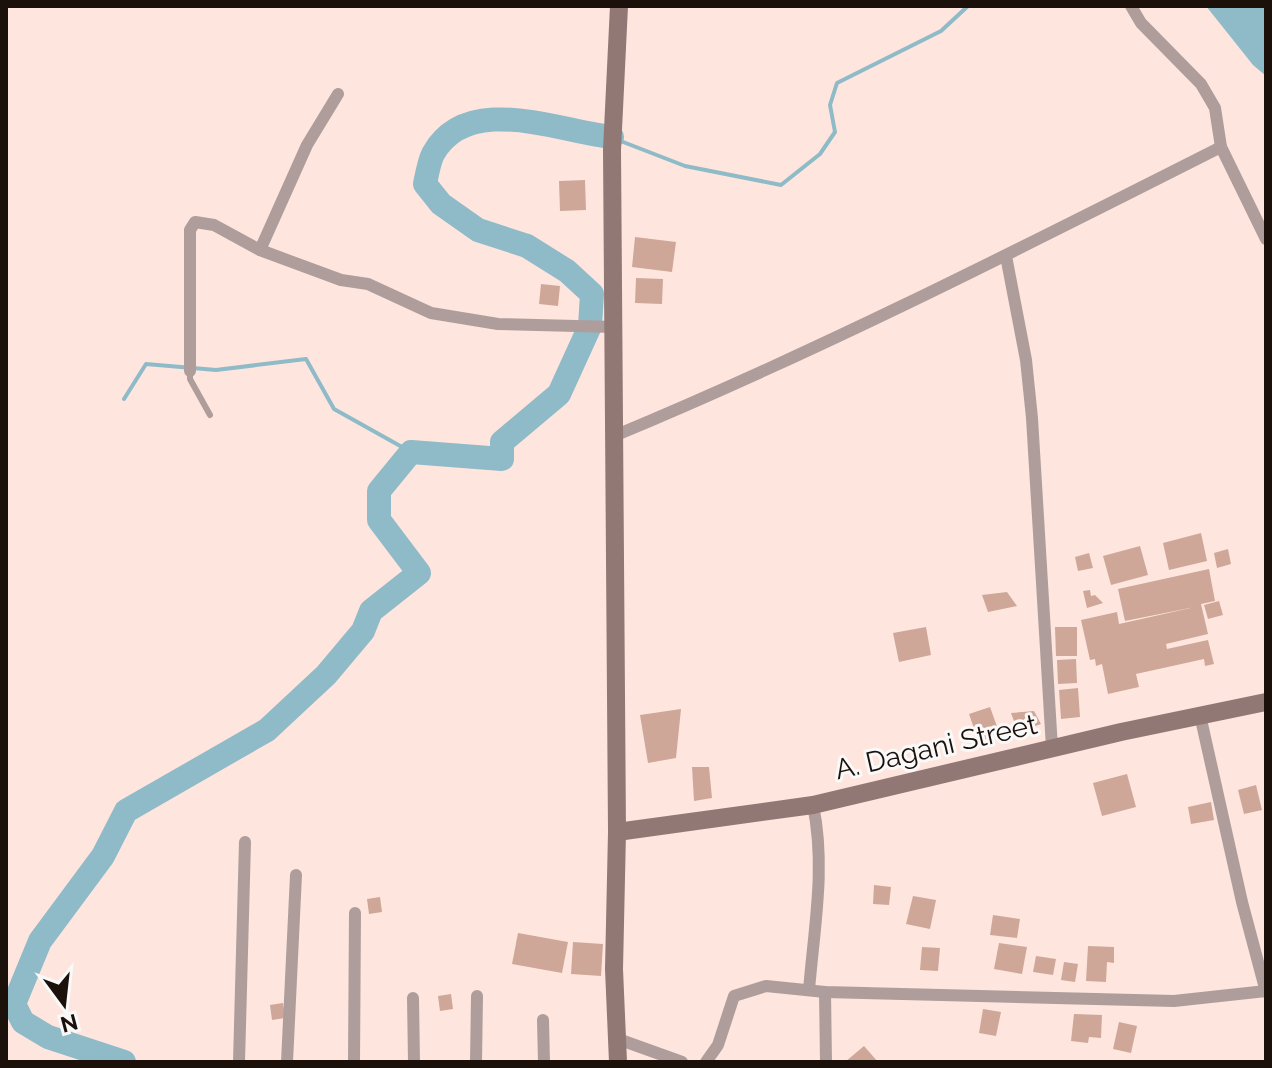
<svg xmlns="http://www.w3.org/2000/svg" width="1272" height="1068" viewBox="0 0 1272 1068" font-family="Raleway,sans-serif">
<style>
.water{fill:#8fbac8}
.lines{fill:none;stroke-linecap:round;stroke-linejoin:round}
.stream{stroke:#8fbac8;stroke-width:4}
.river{stroke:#8fbac8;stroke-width:24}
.building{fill:#cea799}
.lane{stroke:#af9d9c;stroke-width:6}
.street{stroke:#af9d9c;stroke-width:12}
.secondary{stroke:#917875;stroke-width:18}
.labels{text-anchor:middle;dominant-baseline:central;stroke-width:6;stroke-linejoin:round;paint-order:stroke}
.street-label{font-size:28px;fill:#1c100b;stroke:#f9f9f9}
</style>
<rect width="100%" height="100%" fill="#fee6de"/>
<!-- water -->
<polygon class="water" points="1206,6 1266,6 1266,76 1253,65"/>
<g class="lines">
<!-- stream -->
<g class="stream">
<polyline points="618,140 685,166 781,185 820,154 835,132 830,105 837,83 941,31 968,6"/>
<polyline points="124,399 146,364 216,370 306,359 334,409 411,452"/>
</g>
<!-- river -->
<path class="river" d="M 124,1062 L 48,1037 L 23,1022 L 14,1004 L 40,941 L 103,856 L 126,811 L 267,730 L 326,675 L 363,631 L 371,611 L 419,573 L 379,520 L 379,491 L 411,452 L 502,459 L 502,442 L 559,394 L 590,326 L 592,294 L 567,271 L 527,246 L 478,230 L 441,204 L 425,184 C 427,174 429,162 433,154 C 467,92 558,131 612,137"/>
</g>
<!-- building -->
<g class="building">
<polygon points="585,180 586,210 560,211 559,181"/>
<polygon points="635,237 676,242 672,272 632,267"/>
<polygon points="636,278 663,279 662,304 635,303"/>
<polygon points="541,284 560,286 558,306 539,304"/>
<polygon points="1201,533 1207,561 1169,570 1163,543"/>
<polygon points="1140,546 1148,575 1111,585 1103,556"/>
<polygon points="1228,549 1231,564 1217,568 1214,553"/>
<polygon points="1089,553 1093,568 1078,571 1075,557"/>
<polygon points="1209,569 1215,601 1201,604 1208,634 1166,644 1167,649 1208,640 1214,664 1205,666 1204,659 1136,674 1139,687 1108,694 1102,664 1096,666 1095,659 1090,660 1081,620 1117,612 1119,624 1195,607 1125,621 1118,589"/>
<polygon points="1090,590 1091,596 1095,595 1103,603 1087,608 1083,591"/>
<polygon points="1007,592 1017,606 988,612 982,595"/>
<polygon points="1219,601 1223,615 1208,619 1204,605"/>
<polygon points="926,627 931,655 899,662 893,633"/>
<polygon points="1055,627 1077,627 1077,656 1056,656"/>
<polygon points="1076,659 1077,683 1058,684 1057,660"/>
<polygon points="1078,688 1080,717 1061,719 1059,690"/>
<polygon points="990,707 999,732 979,743 969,714"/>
<polygon points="681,709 676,758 648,763 640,715"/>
<polygon points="1034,711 1041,724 1018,732 1011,713"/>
<polygon points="692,767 709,767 712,798 694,801"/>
<polygon points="1127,774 1136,807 1102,816 1093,783"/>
<polygon points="1256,785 1262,810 1244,814 1238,790"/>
<polygon points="1211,802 1214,820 1191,824 1188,807"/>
<polygon points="874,885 891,887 889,905 873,904"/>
<polygon points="913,896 936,900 930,929 906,924"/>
<polygon points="380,897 382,912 369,914 367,899"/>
<polygon points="993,915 1020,919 1017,938 990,935"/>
<polygon points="518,933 568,942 562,973 512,964"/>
<polygon points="573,942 603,944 601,976 571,974"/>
<polygon points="999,943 1027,947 1022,974 994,969"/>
<polygon points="1088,946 1114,947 1114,963 1107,962 1106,982 1086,981"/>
<polygon points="922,947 940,948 938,971 920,970"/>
<polygon points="1036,956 1056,959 1053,975 1033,972"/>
<polygon points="1064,962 1078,964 1075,982 1061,980"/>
<polygon points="451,994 453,1009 440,1011 438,996"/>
<polygon points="283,1003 285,1018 272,1020 270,1005"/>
<polygon points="983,1009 1001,1012 996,1036 979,1033"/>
<polygon points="1074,1014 1102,1015 1101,1038 1089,1037 1088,1043 1071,1041"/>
<polygon points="1119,1022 1137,1026 1131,1053 1113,1049"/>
<polygon points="864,1046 878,1062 845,1062"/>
</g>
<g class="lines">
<!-- lane -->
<polyline class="lane" points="190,371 190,379 210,415"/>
<!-- street -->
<g class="street">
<polyline points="1131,6 1141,23 1201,84 1215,108 1221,147 1266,239"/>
<polyline points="260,250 307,145 338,94"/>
<polyline points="1006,256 1026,360 1032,418 1052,748"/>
<polyline points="190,371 190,230 195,222 214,225 260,250 341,280 368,284 431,313 498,324 615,327"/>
<path d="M 614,436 C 821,350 1021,248 1221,147"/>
<polyline points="1200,715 1242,902 1266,992"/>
<path d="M 809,990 C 814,928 826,867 813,805"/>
<polyline points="825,992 826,1062"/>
<polyline points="413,998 414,1062"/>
<polyline points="543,1020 544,1062"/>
<polyline points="618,1039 682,1062"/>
<polyline points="239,1062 245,842"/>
<polyline points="287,1062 296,875"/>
<polyline points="354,1062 355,913"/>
<polyline points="476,1062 477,996"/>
<polyline points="706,1062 718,1045 734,996 766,986 825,992 1174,1001 1266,991"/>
</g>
<!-- secondary -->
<g class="secondary">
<polyline points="617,832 813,805 1121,732 1266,702"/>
<polyline points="618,1062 614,969 617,832 612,150 619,6"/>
</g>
</g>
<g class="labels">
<!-- street labels -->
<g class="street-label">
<text transform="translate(936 747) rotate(-13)">A. Dagani Street</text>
</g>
</g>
<!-- border -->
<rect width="1272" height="1068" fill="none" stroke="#1c100b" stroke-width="16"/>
<!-- north arrow -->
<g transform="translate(64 1004) rotate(165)" stroke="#f9f9f9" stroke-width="6" paint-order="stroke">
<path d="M0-6L14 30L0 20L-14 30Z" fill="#1c100b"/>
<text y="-12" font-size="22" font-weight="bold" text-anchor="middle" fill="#1c100b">N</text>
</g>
</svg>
